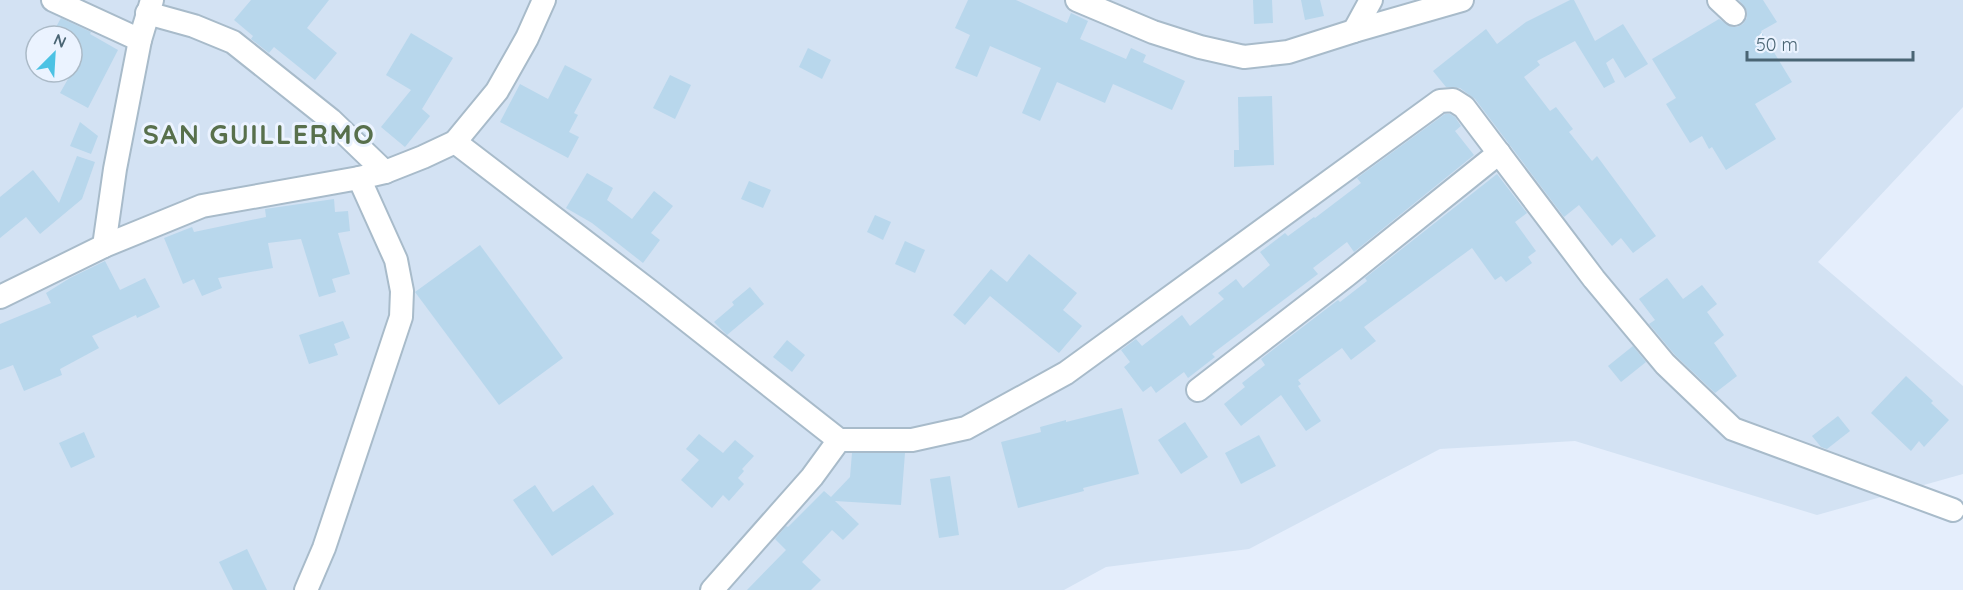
<svg xmlns="http://www.w3.org/2000/svg" width="1963" height="590" viewBox="0 0 1963 590" font-family="Quicksand,sans-serif">
<style>
.residential{fill:#d3e2f3;fill-rule:evenodd}
.building{fill:#b8d7ec}
.lines{fill:none;stroke-linecap:round;stroke-linejoin:round}
.minor-casing{stroke:#a8bbca;stroke-width:26}
.minor{stroke:#fff;stroke-width:22}
.labels{text-anchor:middle;dominant-baseline:central;stroke-width:6;stroke-linejoin:round;paint-order:stroke}
.district-label{font-size:27px;font-weight:bold;letter-spacing:1.5px;fill:#58704c;stroke:#ebf3ff}
</style>
<rect width="100%" height="100%" fill="#e5eefc"/>
<!-- residential -->
<path class="residential" d="M 0,0 L 1963,0 L 1963,107 L 1818,262 L 1963,386 L 1963,474 L 1817,515 L 1575,441 L 1440,449 L 1249,549 L 1106,567 L 1064,590 L 0,590 ZM 36,36 L 72,36 L 72,72 L 36,72 Z"/>
<!-- building -->
<g class="building">
<polygon points="251,0 329,0 307,28 337,53 315,80 274,47 269,53 251,39 253,36 234,20"/>
<polygon points="968,0 1016,0 1067,23 1071,13 1088,21 1080,39 1126,59 1131,48 1146,55 1143,62 1185,81 1172,110 1113,84 1105,103 1057,82 1040,121 1022,113 1041,68 990,46 977,77 955,68 970,35 955,28"/>
<polygon points="1253,0 1272,0 1273,23 1254,24"/>
<polygon points="1301,0 1320,0 1324,16 1305,20"/>
<polygon points="1570,0 1574,0 1595,41 1623,24 1648,64 1625,78 1613,58 1606,63 1615,82 1604,88 1575,41 1537,61 1540,65 1524,77 1550,111 1556,107 1573,129 1569,132 1592,161 1597,156 1656,236 1633,253 1621,238 1612,246 1579,205 1564,217 1475,99 1460,88 1446,87 1433,71 1486,29 1497,44 1526,22"/>
<polygon points="1739,0 1763,0 1777,22 1761,31 1792,82 1755,104 1776,139 1726,170 1712,147 1709,149 1702,136 1690,143 1666,104 1676,98 1652,59 1719,19 1732,27 1737,27 1743,24 1747,18 1747,11"/>
<polygon points="61,18 91,32 90,34 118,50 88,108 60,93 72,72 72,36 51,36"/>
<polygon points="411,33 453,58 422,109 430,116 405,147 381,127 411,90 386,75"/>
<polygon points="808,48 831,60 822,79 799,67"/>
<polygon points="565,65 592,79 574,113 578,115 569,132 579,137 568,158 500,122 520,84 548,99"/>
<polygon points="670,75 691,85 675,119 653,108"/>
<polygon points="1272,96 1274,165 1234,167 1234,150 1239,150 1238,97"/>
<polygon points="1445,114 1450,114 1455,117 1461,126 1455,131 1474,155 1354,252 1347,242 1313,268 1318,274 1212,354 1215,357 1188,378 1184,372 1156,393 1151,386 1143,392 1124,367 1130,362 1121,350 1136,339 1142,346 1182,315 1190,326 1224,299 1218,293 1236,279 1243,288 1270,265 1260,252 1285,233 1288,236 1314,217 1315,218 1361,183 1357,178"/>
<polygon points="80,122 98,136 91,154 70,146"/>
<polygon points="77,156 95,162 82,199 40,234 26,217 0,238 0,197 33,170 59,203"/>
<polygon points="587,173 613,188 607,200 632,219 654,191 673,206 651,233 660,240 643,263 592,223 566,208"/>
<polygon points="1497,174 1527,213 1515,222 1536,251 1528,257 1532,263 1506,282 1501,276 1495,280 1472,248 1364,327 1376,341 1351,360 1342,348 1298,380 1301,384 1298,386 1321,421 1306,431 1281,395 1241,426 1224,404 1245,387 1242,383 1265,365 1261,359 1338,300 1340,302 1367,281 1365,278"/>
<polygon points="749,181 771,190 763,208 741,199"/>
<polygon points="334,199 335,212 348,211 350,231 338,233 350,274 332,279 336,292 319,297 301,239 268,243 273,268 218,278 222,288 202,296 194,279 183,284 164,238 192,227 194,232 266,217 265,209"/>
<polygon points="875,215 891,222 883,240 867,232"/>
<polygon points="905,241 925,250 915,273 895,264"/>
<polygon points="480,245 563,358 499,405 415,292"/>
<polygon points="1029,254 1077,293 1063,310 1082,326 1059,353 990,296 965,325 953,315 991,269 1007,282"/>
<polygon points="105,261 120,290 145,278 160,307 137,318 136,315 92,336 99,348 60,369 62,375 24,391 13,365 0,370 0,324 51,303 46,293 70,278"/>
<polygon points="1667,278 1683,299 1702,285 1717,304 1707,312 1724,335 1714,343 1737,376 1715,393 1675,355 1649,324 1655,320 1639,299"/>
<polygon points="750,287 764,304 727,335 714,322 734,305 732,302"/>
<polygon points="343,321 350,338 334,344 338,355 309,364 299,335"/>
<polygon points="787,340 805,355 792,372 773,357"/>
<polygon points="1633,346 1646,362 1621,382 1608,366"/>
<polygon points="1906,376 1933,401 1931,403 1949,420 1924,447 1919,441 1911,451 1871,413"/>
<polygon points="1122,408 1139,474 1083,488 1084,491 1018,508 1001,442 1041,432 1040,427 1066,420 1066,422"/>
<polygon points="1838,416 1850,431 1827,449 1821,447 1812,436"/>
<polygon points="1185,422 1208,457 1181,474 1158,440"/>
<polygon points="84,432 95,457 71,468 59,443"/>
<polygon points="699,434 723,453 735,440 754,456 742,469 744,471 738,478 744,484 729,501 723,495 712,508 681,480 699,460 686,449"/>
<polygon points="1259,435 1276,466 1241,484 1225,453"/>
<polygon points="852,453 905,453 901,505 835,501 859,524 843,540 832,530 802,562 821,580 811,590 747,590 786,550 775,539 786,526 788,527 824,491 831,497 850,477"/>
<polygon points="950,476 959,535 939,538 930,479"/>
<polygon points="535,485 553,512 593,485 614,514 552,556 513,500"/>
<polygon points="247,549 267,590 233,590 219,562"/>
</g>
<g class="lines">
<!-- minor casing -->
<g class="minor-casing">
<g id="minor">
<polyline points="53,0 140,40"/>
<polyline points="1077,0 1153,32 1200,47 1244,57 1288,52 1354,31 1462,0"/>
<polyline points="1719,0 1734,14"/>
<polyline points="147,13 194,26 233,42 331,120 385,172"/>
<polyline points="1354,31 1371,0"/>
<polyline points="455,142 651,292 839,440 912,440 966,428 1066,373 1440,101 1453,100 1464,107 1594,279 1665,364 1733,429 1953,510"/>
<polyline points="104,246 115,169 140,40 152,0"/>
<polyline points="0,297 104,246 202,206 359,178 385,172 423,157 455,142 497,91 527,38 544,0"/>
<polyline points="1198,390 1347,275 1499,153"/>
<polyline points="306,590 324,548 401,317 402,291 396,260 359,178"/>
<polyline points="712,590 812,477 839,440"/>
</g>
</g>
<!-- minor -->
<use href="#minor" class="minor"/>
</g>
<g class="labels">
<!-- district labels -->
<g class="district-label">
<text x="259" y="134">SAN GUILLERMO</text>
</g>
</g>
<!-- north arrow -->
<g transform="translate(54 54) rotate(24)"><circle r="28" fill="#ebf3ff" stroke="#abbac7" stroke-width="1.5"/>
<path d="M0-4.5L10 22L0 15L-10 22Z" fill="#4cc2e4"/>
<text y="-9" font-size="16" font-weight="bold" text-anchor="middle" fill="#4a6574">N</text>
</g>
<!-- scale -->
<path d="M1747 51v9h166v-9" fill="none" stroke="#4a6574" stroke-width="3"/>
<text x="1756" y="51" font-size="18" fill="#4a6574" stroke="#ebf3ff" stroke-width="4.5" paint-order="stroke">50 m</text>
</svg>
